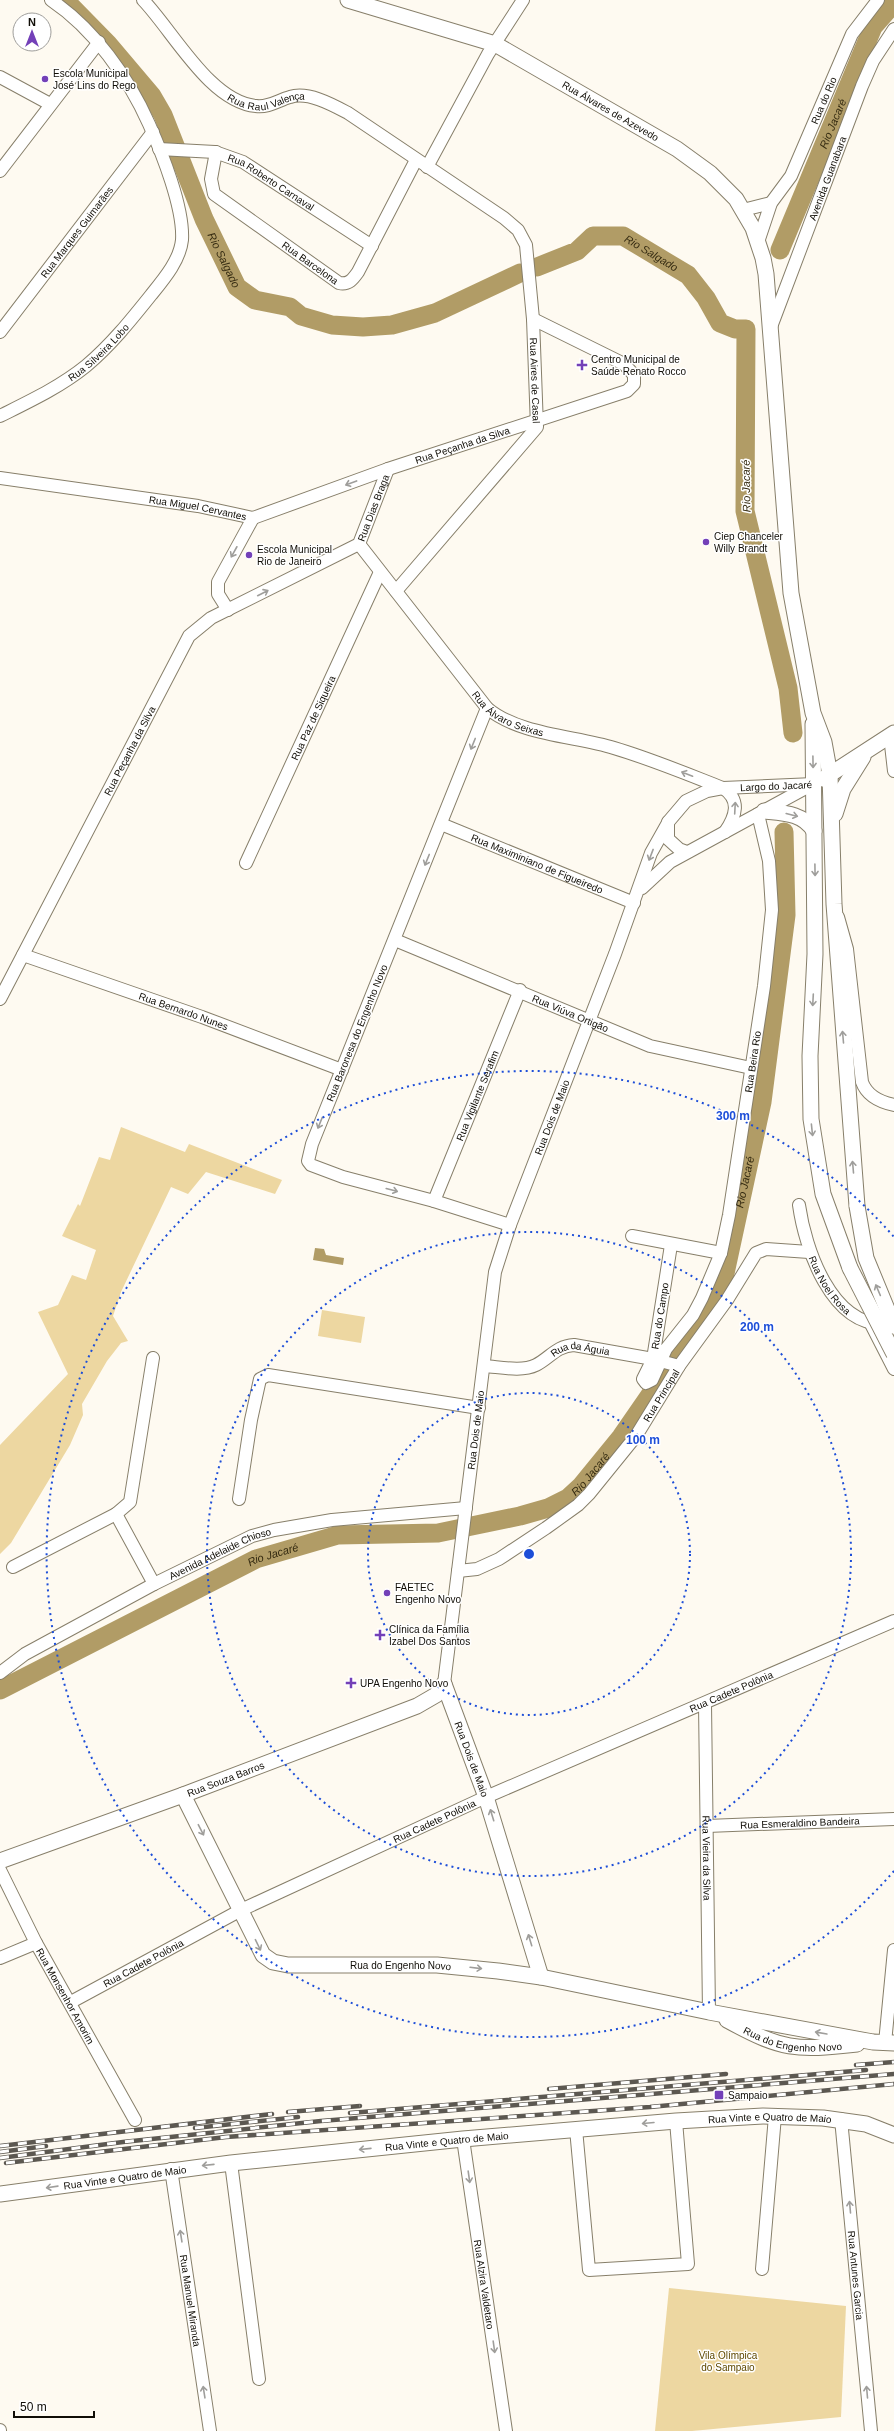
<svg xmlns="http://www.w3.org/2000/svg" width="894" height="2431" viewBox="0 0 894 2431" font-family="Arial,sans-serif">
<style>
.green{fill:#edd7a1}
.water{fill:#b19c66}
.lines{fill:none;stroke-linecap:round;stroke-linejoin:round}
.river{stroke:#b19c66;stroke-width:19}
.minor-casing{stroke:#877f6a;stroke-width:14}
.major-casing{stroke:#877f6a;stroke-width:17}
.minor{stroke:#fff;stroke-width:12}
.major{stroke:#fff;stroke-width:15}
.rail-casing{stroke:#5c5851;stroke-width:4.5}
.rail{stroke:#fff;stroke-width:3;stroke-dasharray:9;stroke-linecap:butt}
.major-bridge-casing{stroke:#877f6a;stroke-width:17;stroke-linecap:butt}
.major-bridge{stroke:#fff;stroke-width:15}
.oneway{stroke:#9f9e9b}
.ring{fill:none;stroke:#1d4ed8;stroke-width:2;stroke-dasharray:2 4}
.poi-dot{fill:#7340b8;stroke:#fff;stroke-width:1.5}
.labels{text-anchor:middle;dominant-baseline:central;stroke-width:3;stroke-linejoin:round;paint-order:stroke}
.poi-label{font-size:10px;fill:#100d06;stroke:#fff;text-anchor:start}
.street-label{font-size:10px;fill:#100d06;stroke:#fff}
.park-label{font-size:10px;fill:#5f4900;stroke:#fff}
.water-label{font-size:11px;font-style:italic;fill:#352b11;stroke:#fff}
.centre{fill:#1d4ed8;stroke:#fff;stroke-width:2}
.ring-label{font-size:12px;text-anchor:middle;font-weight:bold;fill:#1d4ed8;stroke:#fff;stroke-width:3;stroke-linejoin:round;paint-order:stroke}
</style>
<rect width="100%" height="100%" fill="#fefaf1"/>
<!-- green -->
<g class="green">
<polygon points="121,1127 185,1152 189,1144 282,1180 275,1194 206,1172 188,1194 171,1187 121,1292 113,1316 128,1341 121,1343 107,1361 82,1404 83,1415 70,1445 11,1543 0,1554 0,1445 68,1374 38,1312 58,1305 72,1275 86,1280 96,1250 62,1236 78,1204 80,1206 99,1157 110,1160"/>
<polygon points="322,1310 365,1317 361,1343 318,1336"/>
<polygon points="669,2288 846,2306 841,2417 692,2431 655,2431"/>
</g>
<!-- water -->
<polygon class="water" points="315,1248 324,1249 326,1255 344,1258 343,1265 313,1260"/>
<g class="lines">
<!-- river -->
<g class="river">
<path id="s1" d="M 65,0 L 108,44 L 152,96 L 163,115 L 204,219 L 237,287 L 255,300 L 290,307 L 301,316 L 332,325 L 363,327 L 392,325 L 435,313 L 520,273"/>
<path id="s2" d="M 780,250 L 873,27 L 894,3"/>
<path id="s3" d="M 537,267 L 577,251 L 593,236 L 623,236 L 688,275 L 706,298 L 720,323 L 735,329 L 746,329 L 745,511 L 788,688 L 793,733"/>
<path id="s4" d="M 0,1690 L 256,1559 L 338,1535 L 438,1533 L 520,1516 L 548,1508 L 568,1498 L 581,1486 L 621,1437 L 693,1333 L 724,1278 L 762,1102 L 786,915 L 784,832"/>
</g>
<!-- minor casing -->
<g class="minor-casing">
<g id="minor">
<path id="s5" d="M 143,0 C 173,31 210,102 256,106 C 268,108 279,100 290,97 C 308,91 333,105 348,113 L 504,218 L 518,230 L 526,245 L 533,319 L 537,427 L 396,591"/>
<polyline points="0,77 50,104"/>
<path id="s6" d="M 159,149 L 215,152 L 243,162 L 372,246"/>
<path id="s7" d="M 216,152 L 211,179 L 214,194 L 339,283 C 349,285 353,279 358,272 L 416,160"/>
<polyline points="427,167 488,54 523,0"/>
<polyline points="0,171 99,42"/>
<polyline points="743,210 771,203"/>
<path id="s8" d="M 758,242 L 771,203 L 791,176 L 852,34 L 878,0"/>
<path id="s9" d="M 771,327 L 862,86 L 873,61 L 894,29"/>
<path id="s10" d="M 0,332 L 153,132"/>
<path id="s11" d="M 0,416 C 30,401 60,387 86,366 C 111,345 131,320 151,295 C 164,279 180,260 182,240 C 184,208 162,153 149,124 C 128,77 94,29 51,0"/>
<path id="s12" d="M 0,478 L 198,506 L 253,518 L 388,469 L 627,391 L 634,384 L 634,375 L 624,364 L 533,319"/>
<path id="s13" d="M 359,544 L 487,708 C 519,735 575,736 614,748 C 651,759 687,774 723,788 C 741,800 736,816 725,832"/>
<polyline points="228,610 218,594 218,582 253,518"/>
<polyline points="487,708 312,1144 308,1161 311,1165 343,1177 434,1201 510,1225"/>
<polyline points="890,736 894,771"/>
<polyline points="668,822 668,839 679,849 687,852"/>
<path id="s14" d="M 441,824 L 634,903"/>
<path id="s15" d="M 246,863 L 380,572"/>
<polyline points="642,888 670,862 813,784"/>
<path d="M 838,917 L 847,949 L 862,1082 C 867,1096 880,1102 894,1105"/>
<path id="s16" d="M 395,940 L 650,1046 L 751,1068"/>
<path id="s17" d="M 23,955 L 202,1017 L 342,1070"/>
<path id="s18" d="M 0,999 L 189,636 L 211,618 L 359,544 L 388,469"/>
<path id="s19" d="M 434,1201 L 520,990"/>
<path id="s20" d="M 799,1205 C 805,1248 831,1326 885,1324"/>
<polyline points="632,1236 721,1253"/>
<path id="s21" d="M 671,1245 L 653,1359 L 643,1379 L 646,1383 L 652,1380 L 666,1349 L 693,1315 L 702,1298 L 721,1253 L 729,1215 L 764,986 L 772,910 L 769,861 L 758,814"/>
<polyline points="871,1324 894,1369"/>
<path id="s22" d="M 485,1366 C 500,1367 522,1372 536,1365 C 550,1358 556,1346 574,1345 L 653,1359 L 679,1366"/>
<polyline points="239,1499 251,1420 260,1379 268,1375 479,1408"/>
<polyline points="116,1514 154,1584"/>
<polyline points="13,1567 116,1514 130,1502 153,1358"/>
<path id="s23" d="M 458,1571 L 477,1569 L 499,1559 L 546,1528 L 578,1505 L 589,1494 L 636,1436 L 679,1366 L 727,1300 L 756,1253 L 766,1249 L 809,1252"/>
<path id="s24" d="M 0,1673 L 25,1654 L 154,1584 L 252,1536 L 274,1530 L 332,1520 L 466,1508"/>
<path id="s25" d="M 444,1684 L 495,1272 L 510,1225 L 615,954 L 651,853 L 669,821 L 686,801 L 707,791 L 723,788 L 814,784"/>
<path id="s26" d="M 705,1704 L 709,2012"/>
<path id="s27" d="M 707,1826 L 894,1819"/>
<path id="s28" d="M 0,1870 L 36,1943 L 135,2120"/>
<polyline points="0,1958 36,1943"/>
<path id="s29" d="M 71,2002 L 241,1910 L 486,1797 L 894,1621"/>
<polyline points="885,2043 894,1950"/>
<path id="s30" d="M 841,2119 L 871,2431"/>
<polyline points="576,2129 589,2270 688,2264 676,2121"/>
<path id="s31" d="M 463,2139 L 506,2431"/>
<polyline points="231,2163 259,2379"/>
<path id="s32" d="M 171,2169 L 210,2431"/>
<polyline points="762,2269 775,2116"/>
<polyline points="0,2430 0,2431"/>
</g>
</g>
<!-- major casing -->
<g class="major-casing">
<g id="major">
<path id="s33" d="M 348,0 L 495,44 L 677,149 L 710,173 L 736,199 L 753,228 L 763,258 L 766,274 L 791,593 L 813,713 L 824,742 L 830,775 L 834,904 L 857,1206"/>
<polyline points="813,724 815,954 810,1056 811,1119 823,1194 850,1268"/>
<polyline points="823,779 894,733"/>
<path d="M 764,811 C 784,813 803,813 814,831"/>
<polyline points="835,814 843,789 863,757"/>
<path id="s34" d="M 444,1684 L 486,1797 L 541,1977"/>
<path id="s35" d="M 183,1795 L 263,1955 L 273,1962 L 288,1965 L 437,1965 L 498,1971 L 541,1977 L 709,2012 L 873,2042 L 894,2043"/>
<path id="s36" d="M 0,1861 L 183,1795 L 417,1706 L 436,1695 L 444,1684"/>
<path id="s37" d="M 727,2020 C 782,2050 795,2051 857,2044"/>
<path id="s38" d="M 0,2194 L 231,2163 L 463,2139 L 676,2121 L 763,2116 L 823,2118 L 866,2124 L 894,2135"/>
</g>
</g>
<!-- minor -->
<use href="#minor" class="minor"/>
<!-- major -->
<use href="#major" class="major"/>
<!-- rail casing -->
<g class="rail-casing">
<g id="rail">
<polyline points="856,2065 894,2062"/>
<polyline points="549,2089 726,2074"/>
<polyline points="288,2112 360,2106"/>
<polyline points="350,2113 866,2070"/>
<polyline points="195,2128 298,2117"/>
<polyline points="0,2146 272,2114"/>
<polyline points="0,2152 46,2146"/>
<polyline points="0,2158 123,2142 321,2121 894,2074"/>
<polyline points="6,2163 226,2137 650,2107 894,2084"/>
</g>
</g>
<!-- rail -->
<use href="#rail" class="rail"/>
<!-- major-bridge casing -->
<g class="major-bridge-casing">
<g id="major-bridge">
<polyline points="857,1206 866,1258 894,1326"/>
<polyline points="850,1268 894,1354"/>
</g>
</g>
<!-- major-bridge -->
<use href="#major-bridge" class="major-bridge"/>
</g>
<!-- one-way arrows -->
<defs><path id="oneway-shaft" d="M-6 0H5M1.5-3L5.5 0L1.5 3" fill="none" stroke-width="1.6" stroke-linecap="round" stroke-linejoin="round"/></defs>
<g class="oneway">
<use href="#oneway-shaft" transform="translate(351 483) rotate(160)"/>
<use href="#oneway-shaft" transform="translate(234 552) rotate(119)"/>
<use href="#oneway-shaft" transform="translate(263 593) rotate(-27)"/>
<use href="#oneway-shaft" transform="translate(473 744) rotate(112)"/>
<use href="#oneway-shaft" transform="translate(813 762) rotate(89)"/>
<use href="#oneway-shaft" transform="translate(687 774) rotate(-159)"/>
<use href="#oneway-shaft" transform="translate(735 808) rotate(-87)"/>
<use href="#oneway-shaft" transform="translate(792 815) rotate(14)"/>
<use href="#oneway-shaft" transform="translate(651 855) rotate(111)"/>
<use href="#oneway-shaft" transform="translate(427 860) rotate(112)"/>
<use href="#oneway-shaft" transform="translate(815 870) rotate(89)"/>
<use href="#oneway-shaft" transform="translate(813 1000) rotate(93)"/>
<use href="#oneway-shaft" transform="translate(843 1037) rotate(-95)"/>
<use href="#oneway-shaft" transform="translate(320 1123) rotate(112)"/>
<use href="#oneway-shaft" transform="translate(812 1130) rotate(84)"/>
<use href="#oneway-shaft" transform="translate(853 1167) rotate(-95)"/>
<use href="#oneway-shaft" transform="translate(392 1190) rotate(15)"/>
<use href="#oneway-shaft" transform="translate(878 1290) rotate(-113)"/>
<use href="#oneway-shaft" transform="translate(492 1815) rotate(-107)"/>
<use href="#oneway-shaft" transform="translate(201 1830) rotate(63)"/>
<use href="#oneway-shaft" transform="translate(530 1940) rotate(-107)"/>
<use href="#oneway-shaft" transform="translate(258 1945) rotate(64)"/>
<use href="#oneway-shaft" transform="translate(476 1968) rotate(7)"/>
<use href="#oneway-shaft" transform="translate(821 2033) rotate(-170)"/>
<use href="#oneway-shaft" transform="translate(648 2123) rotate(175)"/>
<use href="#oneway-shaft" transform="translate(365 2149) rotate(174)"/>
<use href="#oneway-shaft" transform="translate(208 2165) rotate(174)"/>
<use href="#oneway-shaft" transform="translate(469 2177) rotate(82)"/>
<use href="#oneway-shaft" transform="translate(52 2187) rotate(172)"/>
<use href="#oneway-shaft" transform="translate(850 2207) rotate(-95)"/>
<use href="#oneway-shaft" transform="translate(181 2236) rotate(-99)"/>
<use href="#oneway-shaft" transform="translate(494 2347) rotate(82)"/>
<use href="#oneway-shaft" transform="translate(204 2392) rotate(-99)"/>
<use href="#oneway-shaft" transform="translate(867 2392) rotate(-95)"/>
</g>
<!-- distance rings -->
<g class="ring">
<circle cx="529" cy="1554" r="161"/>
<circle cx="529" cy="1554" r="322"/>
<path d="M894 1871A483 483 0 1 1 894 1237"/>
</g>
<!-- markers -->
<g class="poi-dot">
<circle cx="45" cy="79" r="4"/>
<path d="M580 359h4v4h4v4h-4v4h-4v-4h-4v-4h4z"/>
<circle cx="706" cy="542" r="4"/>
<circle cx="249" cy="555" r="4"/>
<circle cx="387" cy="1593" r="4"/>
<path d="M378 1629h4v4h4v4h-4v4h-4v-4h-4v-4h4z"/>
<path d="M349 1677h4v4h4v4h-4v4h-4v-4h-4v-4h4z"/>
<rect x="714" y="2090" width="10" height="10" rx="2"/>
</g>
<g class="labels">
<!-- poi labels -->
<g class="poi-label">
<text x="53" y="73">Escola Municipal<tspan x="53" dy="12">José Lins do Rego</tspan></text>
<text x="591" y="359">Centro Municipal de<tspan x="591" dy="12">Saúde Renato Rocco</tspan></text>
<text x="714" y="536">Ciep Chanceler<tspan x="714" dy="12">Willy Brandt</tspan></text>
<text x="257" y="549">Escola Municipal<tspan x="257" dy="12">Rio de Janeiro</tspan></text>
<text x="395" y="1587">FAETEC<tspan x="395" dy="12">Engenho Novo</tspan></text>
<text x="389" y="1629">Clínica da Família<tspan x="389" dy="12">Izabel Dos Santos</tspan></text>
<text x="360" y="1683">UPA Engenho Novo</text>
<text x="728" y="2095">Sampaio</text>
</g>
<!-- street labels -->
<g class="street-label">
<text stroke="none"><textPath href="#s5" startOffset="169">Rua Raul Valença</textPath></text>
<text stroke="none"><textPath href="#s8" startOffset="157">Rua do Rio</textPath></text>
<text stroke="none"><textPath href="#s33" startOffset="287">Rua Álvares de Azevedo</textPath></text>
<text stroke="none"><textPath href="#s9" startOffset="159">Avenida Guanabara</textPath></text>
<text stroke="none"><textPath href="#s6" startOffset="120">Rua Roberto Carnaval</textPath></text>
<text stroke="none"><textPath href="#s10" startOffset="126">Rua Marques Guimarães</textPath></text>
<text stroke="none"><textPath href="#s7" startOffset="161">Rua Barcelona</textPath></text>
<text stroke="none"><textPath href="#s11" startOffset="118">Rua Silveira Lobo</textPath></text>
<text stroke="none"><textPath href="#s5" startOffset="615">Rua Aires de Casal</textPath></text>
<text stroke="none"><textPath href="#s12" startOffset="478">Rua Peçanha da Silva</textPath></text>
<text stroke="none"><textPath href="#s12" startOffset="200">Rua Miguel Cervantes</textPath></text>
<text stroke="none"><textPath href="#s18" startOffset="642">Rua Dias Braga</textPath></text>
<text stroke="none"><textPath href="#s13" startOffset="229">Rua Álvaro Seixas</textPath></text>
<text stroke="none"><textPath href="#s15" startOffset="160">Rua Paz de Siqueira</textPath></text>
<text stroke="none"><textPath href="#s18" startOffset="280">Rua Peçanha da Silva</textPath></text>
<text stroke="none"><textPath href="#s25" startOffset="1018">Largo do Jacaré</textPath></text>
<text stroke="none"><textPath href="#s14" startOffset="104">Rua Maximiniano de Figueiredo</textPath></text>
<text stroke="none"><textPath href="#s17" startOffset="170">Rua Bernardo Nunes</textPath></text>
<text stroke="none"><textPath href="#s16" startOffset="190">Rua Viúva Ortigão</textPath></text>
<text transform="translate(357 1033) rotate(-68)">Rua Baronesa do Engenho Novo</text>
<text stroke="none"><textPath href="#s21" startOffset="489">Rua Beira Rio</textPath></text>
<text stroke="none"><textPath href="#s19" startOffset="114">Rua Vigilante Serafim</textPath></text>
<text stroke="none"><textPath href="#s25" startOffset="580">Rua Dois de Maio</textPath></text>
<text stroke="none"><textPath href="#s20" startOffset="87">Rua Noel Rosa</textPath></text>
<text transform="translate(660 1316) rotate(-81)">Rua do Campo</text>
<text stroke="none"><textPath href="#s22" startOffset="101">Rua da Águia</textPath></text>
<text stroke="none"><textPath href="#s23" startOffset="277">Rua Principal</textPath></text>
<text stroke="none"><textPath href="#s25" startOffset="256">Rua Dois de Maio</textPath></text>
<text stroke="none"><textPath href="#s24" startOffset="251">Avenida Adelaide Chioso</textPath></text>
<text stroke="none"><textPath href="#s29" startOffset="730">Rua Cadete Polônia</textPath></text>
<text stroke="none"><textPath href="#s34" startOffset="80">Rua Dois de Maio</textPath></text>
<text stroke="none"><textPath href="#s36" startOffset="240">Rua Souza Barros</textPath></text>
<text stroke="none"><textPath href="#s29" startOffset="406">Rua Cadete Polônia</textPath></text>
<text stroke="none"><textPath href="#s27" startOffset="93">Rua Esmeraldino Bandeira</textPath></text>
<text stroke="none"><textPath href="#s26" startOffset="154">Rua Vieira da Silva</textPath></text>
<text stroke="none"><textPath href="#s29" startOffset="82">Rua Cadete Polônia</textPath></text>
<text stroke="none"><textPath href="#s35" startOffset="319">Rua do Engenho Novo</textPath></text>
<text stroke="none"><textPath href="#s28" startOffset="142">Rua Monsenhor Amorim</textPath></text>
<text stroke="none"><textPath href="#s37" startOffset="70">Rua do Engenho Novo</textPath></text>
<text stroke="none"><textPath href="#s38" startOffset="774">Rua Vinte e Quatro de Maio</textPath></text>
<text stroke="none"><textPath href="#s38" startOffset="450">Rua Vinte e Quatro de Maio</textPath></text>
<text stroke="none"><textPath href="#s38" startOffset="126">Rua Vinte e Quatro de Maio</textPath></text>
<text stroke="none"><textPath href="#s30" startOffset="157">Rua Antunes Garcia</textPath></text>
<text stroke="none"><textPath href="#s31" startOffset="147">Rua Alzira Valdetaro</textPath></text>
<text stroke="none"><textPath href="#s32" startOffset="133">Rua Manuel Miranda</textPath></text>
</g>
<!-- park labels -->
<g class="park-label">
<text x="728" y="2355">Vila Olímpica<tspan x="728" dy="12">do Sampaio</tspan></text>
</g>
<!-- water labels -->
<g class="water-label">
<text stroke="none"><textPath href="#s2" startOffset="137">Rio Jacaré</textPath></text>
<text stroke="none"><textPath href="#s3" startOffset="128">Rio Salgado</textPath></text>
<text stroke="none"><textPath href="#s1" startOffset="309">Rio Salgado</textPath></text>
<text transform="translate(746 486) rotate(-91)">Rio Jacaré</text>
<text stroke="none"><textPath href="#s4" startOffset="977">Rio Jacaré</textPath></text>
<text stroke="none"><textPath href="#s4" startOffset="641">Rio Jacaré</textPath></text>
<text stroke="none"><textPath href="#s4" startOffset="305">Rio Jacaré</textPath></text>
</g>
</g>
<circle cx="529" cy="1554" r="6" class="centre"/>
<g class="ring-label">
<text x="733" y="1120">300 m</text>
<text x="757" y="1331">200 m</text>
<text x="643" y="1444">100 m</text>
</g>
<!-- north arrow -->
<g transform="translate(32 32)"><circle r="19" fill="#ffffff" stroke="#9f9e9b"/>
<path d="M0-3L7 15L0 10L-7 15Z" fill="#7340b8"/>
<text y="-6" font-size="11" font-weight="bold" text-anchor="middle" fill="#100d06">N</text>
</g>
<!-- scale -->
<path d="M14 2411v6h80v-6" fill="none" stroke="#100d06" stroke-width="2"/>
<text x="20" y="2411" font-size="12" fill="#100d06" stroke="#ffffff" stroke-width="3" paint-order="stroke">50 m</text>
</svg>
